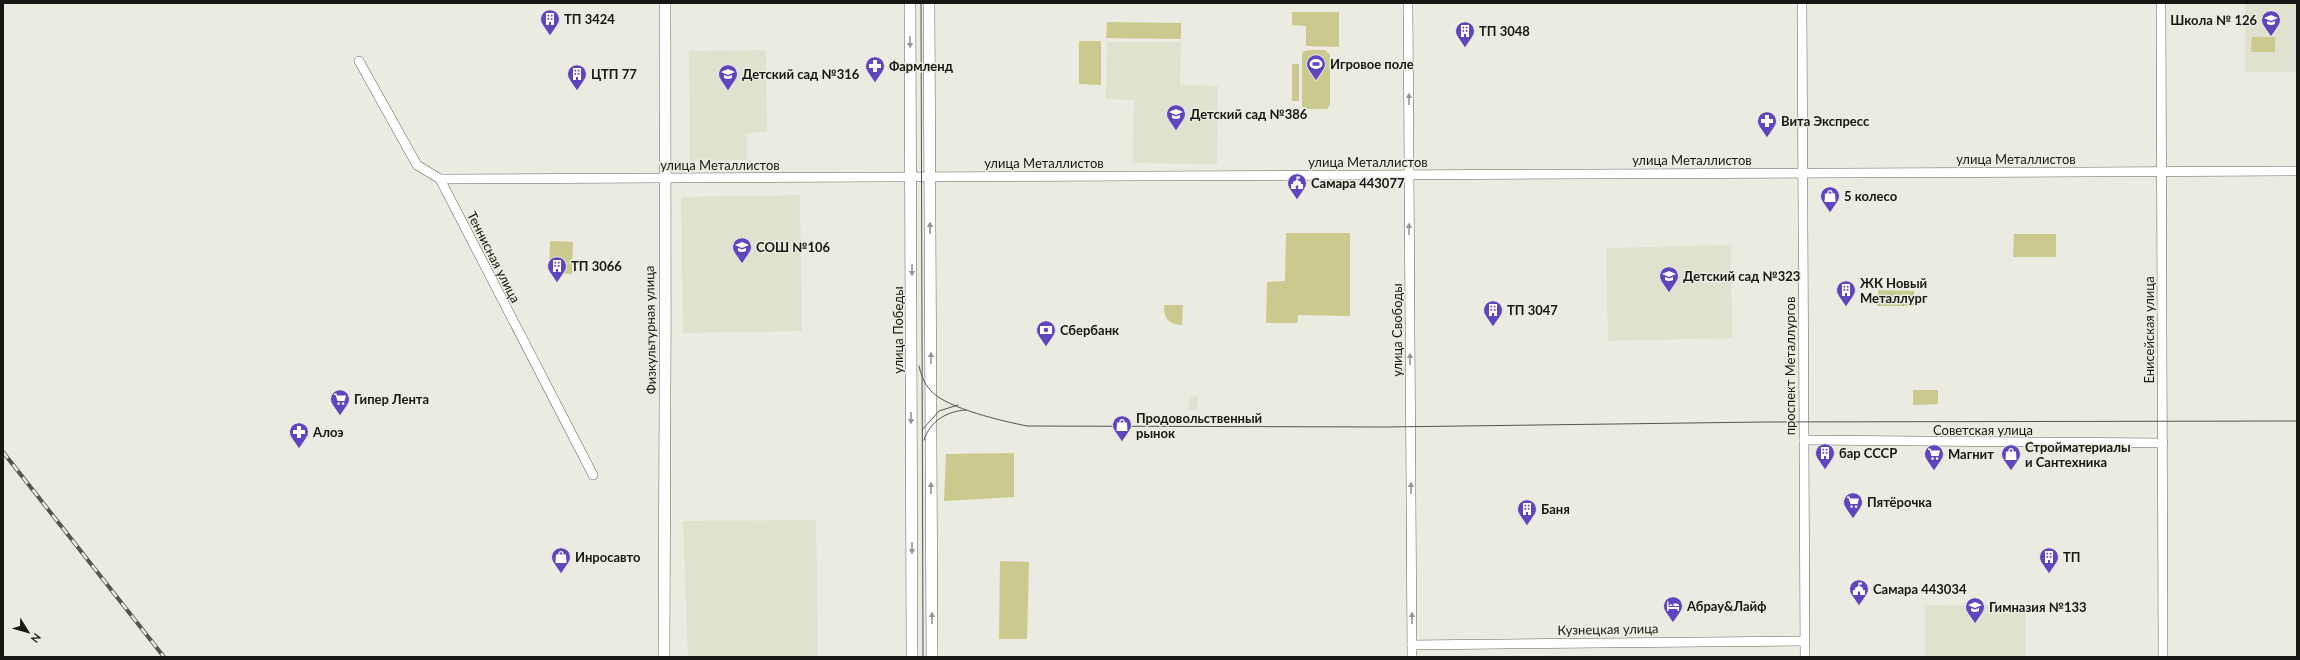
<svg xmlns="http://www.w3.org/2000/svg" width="2300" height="660" viewBox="0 0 2300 660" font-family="Lato,sans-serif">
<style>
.built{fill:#e1e1cf}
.grass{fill:url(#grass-tufts)}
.green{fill:#cbca8e}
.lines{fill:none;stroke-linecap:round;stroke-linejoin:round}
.minor-casing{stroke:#65655c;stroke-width:10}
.major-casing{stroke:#65655c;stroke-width:12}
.minor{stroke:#fff;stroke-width:9}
.major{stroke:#fff;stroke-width:11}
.tram{stroke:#555550;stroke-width:1}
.rail-casing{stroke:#555550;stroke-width:4}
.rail{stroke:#ebebe1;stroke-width:2.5;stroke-dasharray:8;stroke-linecap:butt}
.oneway{fill:#979795}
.labels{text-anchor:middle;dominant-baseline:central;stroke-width:3;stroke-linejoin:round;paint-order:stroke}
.poi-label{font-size:13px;font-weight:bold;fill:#171714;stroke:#ebebe1;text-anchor:start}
.street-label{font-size:13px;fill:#171714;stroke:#ebebe1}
</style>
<defs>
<pattern id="grass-tufts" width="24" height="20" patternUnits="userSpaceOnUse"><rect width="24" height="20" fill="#cbca8e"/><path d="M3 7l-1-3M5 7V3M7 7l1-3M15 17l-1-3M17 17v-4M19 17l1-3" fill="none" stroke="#aead7a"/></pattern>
</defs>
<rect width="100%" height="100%" fill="#ebebe1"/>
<!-- built -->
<g class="built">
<rect x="2245" y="3" width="52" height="69"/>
<polygon points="1107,42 1181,42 1180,85 1218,86 1217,164 1133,163 1134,100 1106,99"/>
<polygon points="766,50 767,132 747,133 747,160 690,161 689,51"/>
<polygon points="800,195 802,331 683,333 681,197"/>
<polygon points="1731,245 1732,338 1608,341 1606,248"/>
<polygon points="1189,396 1198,397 1197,410 1189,410"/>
<polygon points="816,520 818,657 688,657 683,521"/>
<polygon points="1925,605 2026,606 2026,657 1925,657"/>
</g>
<!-- grass -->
<polygon class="grass" points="1878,290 1914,291 1914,306 1877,306"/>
<!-- green -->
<g class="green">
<polygon points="1292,12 1339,12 1339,47 1306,46 1306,26 1292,25"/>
<polygon points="1107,22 1181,23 1181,39 1106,38"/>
<polygon points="2252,37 2275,37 2275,52 2251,52"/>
<polygon points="1079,41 1101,41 1101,85 1079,84"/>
<polygon points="1309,50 1325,50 1330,55 1330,104 1327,109 1305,109 1302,106 1302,55 1303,52"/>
<rect x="1292" y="64" width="7" height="37"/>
<polygon points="1286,233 1350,233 1350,316 1298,315 1297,323 1266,323 1267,282 1285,281"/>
<polygon points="2014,234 2056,234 2056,257 2013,257"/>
<polygon points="550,241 573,242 572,274 549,273"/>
<path d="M 1164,305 L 1183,305 L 1182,325 C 1168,324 1164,319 1164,305 Z"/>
<polygon points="1913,390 1938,390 1938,404 1913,405"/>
<polygon points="1014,453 1014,497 944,501 946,454"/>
<polygon points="1000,561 1029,562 1027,639 999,639"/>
</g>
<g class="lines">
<!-- minor casing -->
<g class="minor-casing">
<g id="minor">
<polyline points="1408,3 1412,657"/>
<polyline points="1802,3 1805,657"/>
<polyline points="2161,3 2163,657"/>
<polyline points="359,61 417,165 440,179 593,475"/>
<polyline points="440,179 2297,171"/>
<polyline points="1804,440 2163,443"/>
<polyline points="1412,645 1804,641"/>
</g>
</g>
<!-- major casing -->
<g class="major-casing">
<g id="major">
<polyline points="910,3 912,657"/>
<polyline points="929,3 932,657"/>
<path d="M 664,657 C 666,439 665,221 665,3"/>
</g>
</g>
<!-- minor -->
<use href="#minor" class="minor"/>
<!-- major -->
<use href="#major" class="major"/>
<!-- tram -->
<g class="tram">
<polyline points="921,3 923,657"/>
<path d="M 919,366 C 921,375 924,383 931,391 C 948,409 1003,421 1027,426 L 1386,427 L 1765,422 L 2297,421"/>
<polyline points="922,430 939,411 958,405"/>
<path d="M 924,440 C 930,421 947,411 966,410"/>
</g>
<!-- rail casing -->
<g class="rail-casing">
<polyline id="rail" points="3,452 164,657"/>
</g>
<!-- rail -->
<use href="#rail" class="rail"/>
</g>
<!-- one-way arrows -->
<defs><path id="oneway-solid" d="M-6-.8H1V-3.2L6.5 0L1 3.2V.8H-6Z"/></defs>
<g class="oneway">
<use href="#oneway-solid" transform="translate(910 42) rotate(89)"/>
<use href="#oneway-solid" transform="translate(1409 99) rotate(-90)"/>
<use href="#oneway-solid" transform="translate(930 228) rotate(-90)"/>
<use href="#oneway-solid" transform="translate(1409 229) rotate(-90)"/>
<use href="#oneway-solid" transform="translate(912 270) rotate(90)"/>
<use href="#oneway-solid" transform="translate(931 358) rotate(-90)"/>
<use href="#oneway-solid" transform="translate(1410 359) rotate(-90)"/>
<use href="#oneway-solid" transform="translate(911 418) rotate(90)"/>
<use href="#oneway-solid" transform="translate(931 488) rotate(-90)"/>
<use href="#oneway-solid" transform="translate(1411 488) rotate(-91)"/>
<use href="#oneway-solid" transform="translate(912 548) rotate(90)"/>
<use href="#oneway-solid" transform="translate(932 618) rotate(-90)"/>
<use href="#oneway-solid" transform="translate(1412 618) rotate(-90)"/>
</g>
<!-- icons -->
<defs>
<g id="building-pin" transform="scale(1)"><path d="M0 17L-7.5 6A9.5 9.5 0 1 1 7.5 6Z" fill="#5f46be" stroke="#ebebe1"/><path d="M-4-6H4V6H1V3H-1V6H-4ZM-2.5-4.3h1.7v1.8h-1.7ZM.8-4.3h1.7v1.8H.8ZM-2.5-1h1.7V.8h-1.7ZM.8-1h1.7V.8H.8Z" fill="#fff"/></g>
<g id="school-pin" transform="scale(1)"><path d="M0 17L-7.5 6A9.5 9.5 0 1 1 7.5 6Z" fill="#5f46be" stroke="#ebebe1"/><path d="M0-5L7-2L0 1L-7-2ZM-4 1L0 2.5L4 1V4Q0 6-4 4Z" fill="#fff"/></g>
<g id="stadium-pin" transform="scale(1)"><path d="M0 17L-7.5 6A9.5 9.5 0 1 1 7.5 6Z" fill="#5f46be" stroke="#ebebe1"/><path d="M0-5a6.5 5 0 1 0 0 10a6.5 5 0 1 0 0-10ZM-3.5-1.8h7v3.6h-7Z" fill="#fff"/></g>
<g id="pharmacy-pin" transform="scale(1)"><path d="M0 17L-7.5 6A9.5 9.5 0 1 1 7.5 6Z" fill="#5f46be" stroke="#ebebe1"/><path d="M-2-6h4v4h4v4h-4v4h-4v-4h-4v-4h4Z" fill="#fff"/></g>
<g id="civic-pin" transform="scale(1)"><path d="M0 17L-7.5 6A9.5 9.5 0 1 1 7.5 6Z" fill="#5f46be" stroke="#ebebe1"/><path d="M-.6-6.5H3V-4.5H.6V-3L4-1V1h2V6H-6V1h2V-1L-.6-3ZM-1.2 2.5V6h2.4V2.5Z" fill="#fff"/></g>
<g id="shop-pin" transform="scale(1)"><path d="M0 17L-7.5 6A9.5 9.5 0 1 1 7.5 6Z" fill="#5f46be" stroke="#ebebe1"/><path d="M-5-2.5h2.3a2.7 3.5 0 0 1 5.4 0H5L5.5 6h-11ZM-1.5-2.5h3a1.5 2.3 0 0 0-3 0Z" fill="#fff"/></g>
<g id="bank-pin" transform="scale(1)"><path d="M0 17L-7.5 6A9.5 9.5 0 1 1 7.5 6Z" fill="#5f46be" stroke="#ebebe1"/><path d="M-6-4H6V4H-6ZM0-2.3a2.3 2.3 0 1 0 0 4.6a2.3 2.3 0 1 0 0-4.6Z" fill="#fff"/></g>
<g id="supermarket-pin" transform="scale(1)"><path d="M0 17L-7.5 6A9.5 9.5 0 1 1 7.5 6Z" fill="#5f46be" stroke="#ebebe1"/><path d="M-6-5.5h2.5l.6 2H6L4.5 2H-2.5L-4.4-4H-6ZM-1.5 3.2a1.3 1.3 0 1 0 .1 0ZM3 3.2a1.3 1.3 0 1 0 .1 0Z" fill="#fff"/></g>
<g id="hotel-pin" transform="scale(1)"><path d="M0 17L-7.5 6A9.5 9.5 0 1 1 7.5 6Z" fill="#5f46be" stroke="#ebebe1"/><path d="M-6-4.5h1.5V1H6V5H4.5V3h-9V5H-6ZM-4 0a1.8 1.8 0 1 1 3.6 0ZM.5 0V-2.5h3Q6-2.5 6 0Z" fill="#fff"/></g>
</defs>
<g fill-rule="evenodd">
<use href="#building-pin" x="550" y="19"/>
<use href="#school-pin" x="2271" y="20"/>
<use href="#building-pin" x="1465" y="31"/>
<use href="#stadium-pin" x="1316" y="64"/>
<use href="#pharmacy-pin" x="875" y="66"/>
<use href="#building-pin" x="577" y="74"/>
<use href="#school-pin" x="728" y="74"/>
<use href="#school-pin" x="1176" y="114"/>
<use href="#pharmacy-pin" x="1767" y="121"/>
<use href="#civic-pin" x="1297" y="183"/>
<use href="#shop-pin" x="1830" y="196"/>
<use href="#school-pin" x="742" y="247"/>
<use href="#building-pin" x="557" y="266"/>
<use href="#school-pin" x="1669" y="276"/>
<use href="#building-pin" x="1846" y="290"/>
<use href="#building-pin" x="1493" y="310"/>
<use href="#bank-pin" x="1046" y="330"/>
<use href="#supermarket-pin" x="340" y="399"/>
<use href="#shop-pin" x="1122" y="425"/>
<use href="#pharmacy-pin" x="299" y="432"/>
<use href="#building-pin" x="1825" y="453"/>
<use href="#supermarket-pin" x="1934" y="454"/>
<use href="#shop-pin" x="2011" y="454"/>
<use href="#supermarket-pin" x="1853" y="502"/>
<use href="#building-pin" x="1527" y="509"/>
<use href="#shop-pin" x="561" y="557"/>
<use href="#building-pin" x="2049" y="557"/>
<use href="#civic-pin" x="1859" y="589"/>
<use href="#hotel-pin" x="1673" y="606"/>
<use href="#school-pin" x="1975" y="607"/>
</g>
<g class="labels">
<!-- poi labels -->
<g class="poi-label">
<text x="564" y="19">ТП 3424</text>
<text x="2257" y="20" text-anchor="end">Школа № 126</text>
<text x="1479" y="31">ТП 3048</text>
<text x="1330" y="64">Игровое поле</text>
<text x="889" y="66">Фармленд</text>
<text x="591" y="74">ЦТП 77</text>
<text x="742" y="74">Детский сад №316</text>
<text x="1190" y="114">Детский сад №386</text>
<text x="1781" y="121">Вита Экспресс</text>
<text x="1311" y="183">Самара 443077</text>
<text x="1844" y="196">5 колесо</text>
<text x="756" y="247">СОШ №106</text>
<text x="571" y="266">ТП 3066</text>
<text x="1683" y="276">Детский сад №323</text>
<text x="1860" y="283">ЖК Новый<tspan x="1860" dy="15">Металлург</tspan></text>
<text x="1507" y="310">ТП 3047</text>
<text x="1060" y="330">Сбербанк</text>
<text x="354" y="399">Гипер Лента</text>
<text x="1136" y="418">Продовольственный<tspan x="1136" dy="15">рынок</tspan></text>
<text x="313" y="432">Алоэ</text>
<text x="2025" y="447">Стройматериалы<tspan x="2025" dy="15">и Сантехника</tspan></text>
<text x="1839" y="453">бар СССР</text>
<text x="1948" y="454">Магнит</text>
<text x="1867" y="502">Пятёрочка</text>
<text x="1541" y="509">Баня</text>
<text x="575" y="557">Инросавто</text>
<text x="2063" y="557">ТП</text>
<text x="1873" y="589">Самара 443034</text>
<text x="1687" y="606">Абрау&amp;Лайф</text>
<text x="1989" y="607">Гимназия №133</text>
</g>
<!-- street labels -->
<g class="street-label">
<text x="2016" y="159">улица Металлистов</text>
<text x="1692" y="160">улица Металлистов</text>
<text x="1368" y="162">улица Металлистов</text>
<text x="1044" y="163">улица Металлистов</text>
<text x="720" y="165">улица Металлистов</text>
<text transform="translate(494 257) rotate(63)">Теннисная улица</text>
<text transform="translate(650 330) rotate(-91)">Физкультурная улица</text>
<text transform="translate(898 330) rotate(-90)">улица Победы</text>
<text transform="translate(1397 330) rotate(-90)">улица Свободы</text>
<text transform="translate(2149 330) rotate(-90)">Енисейская улица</text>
<text transform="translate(1790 366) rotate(-90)">проспект Металлургов</text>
<text x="1983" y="430">Советская улица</text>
<text transform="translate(1608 629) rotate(-1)">Кузнецкая улица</text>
</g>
</g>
<!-- border -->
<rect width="2300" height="660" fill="none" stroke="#171714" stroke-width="8"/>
<!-- north arrow -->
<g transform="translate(28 632) rotate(127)" stroke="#ebebe1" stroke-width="3" paint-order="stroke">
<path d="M0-3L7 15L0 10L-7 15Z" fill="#171714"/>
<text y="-6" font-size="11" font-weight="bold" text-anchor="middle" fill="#171714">N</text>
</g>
</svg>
